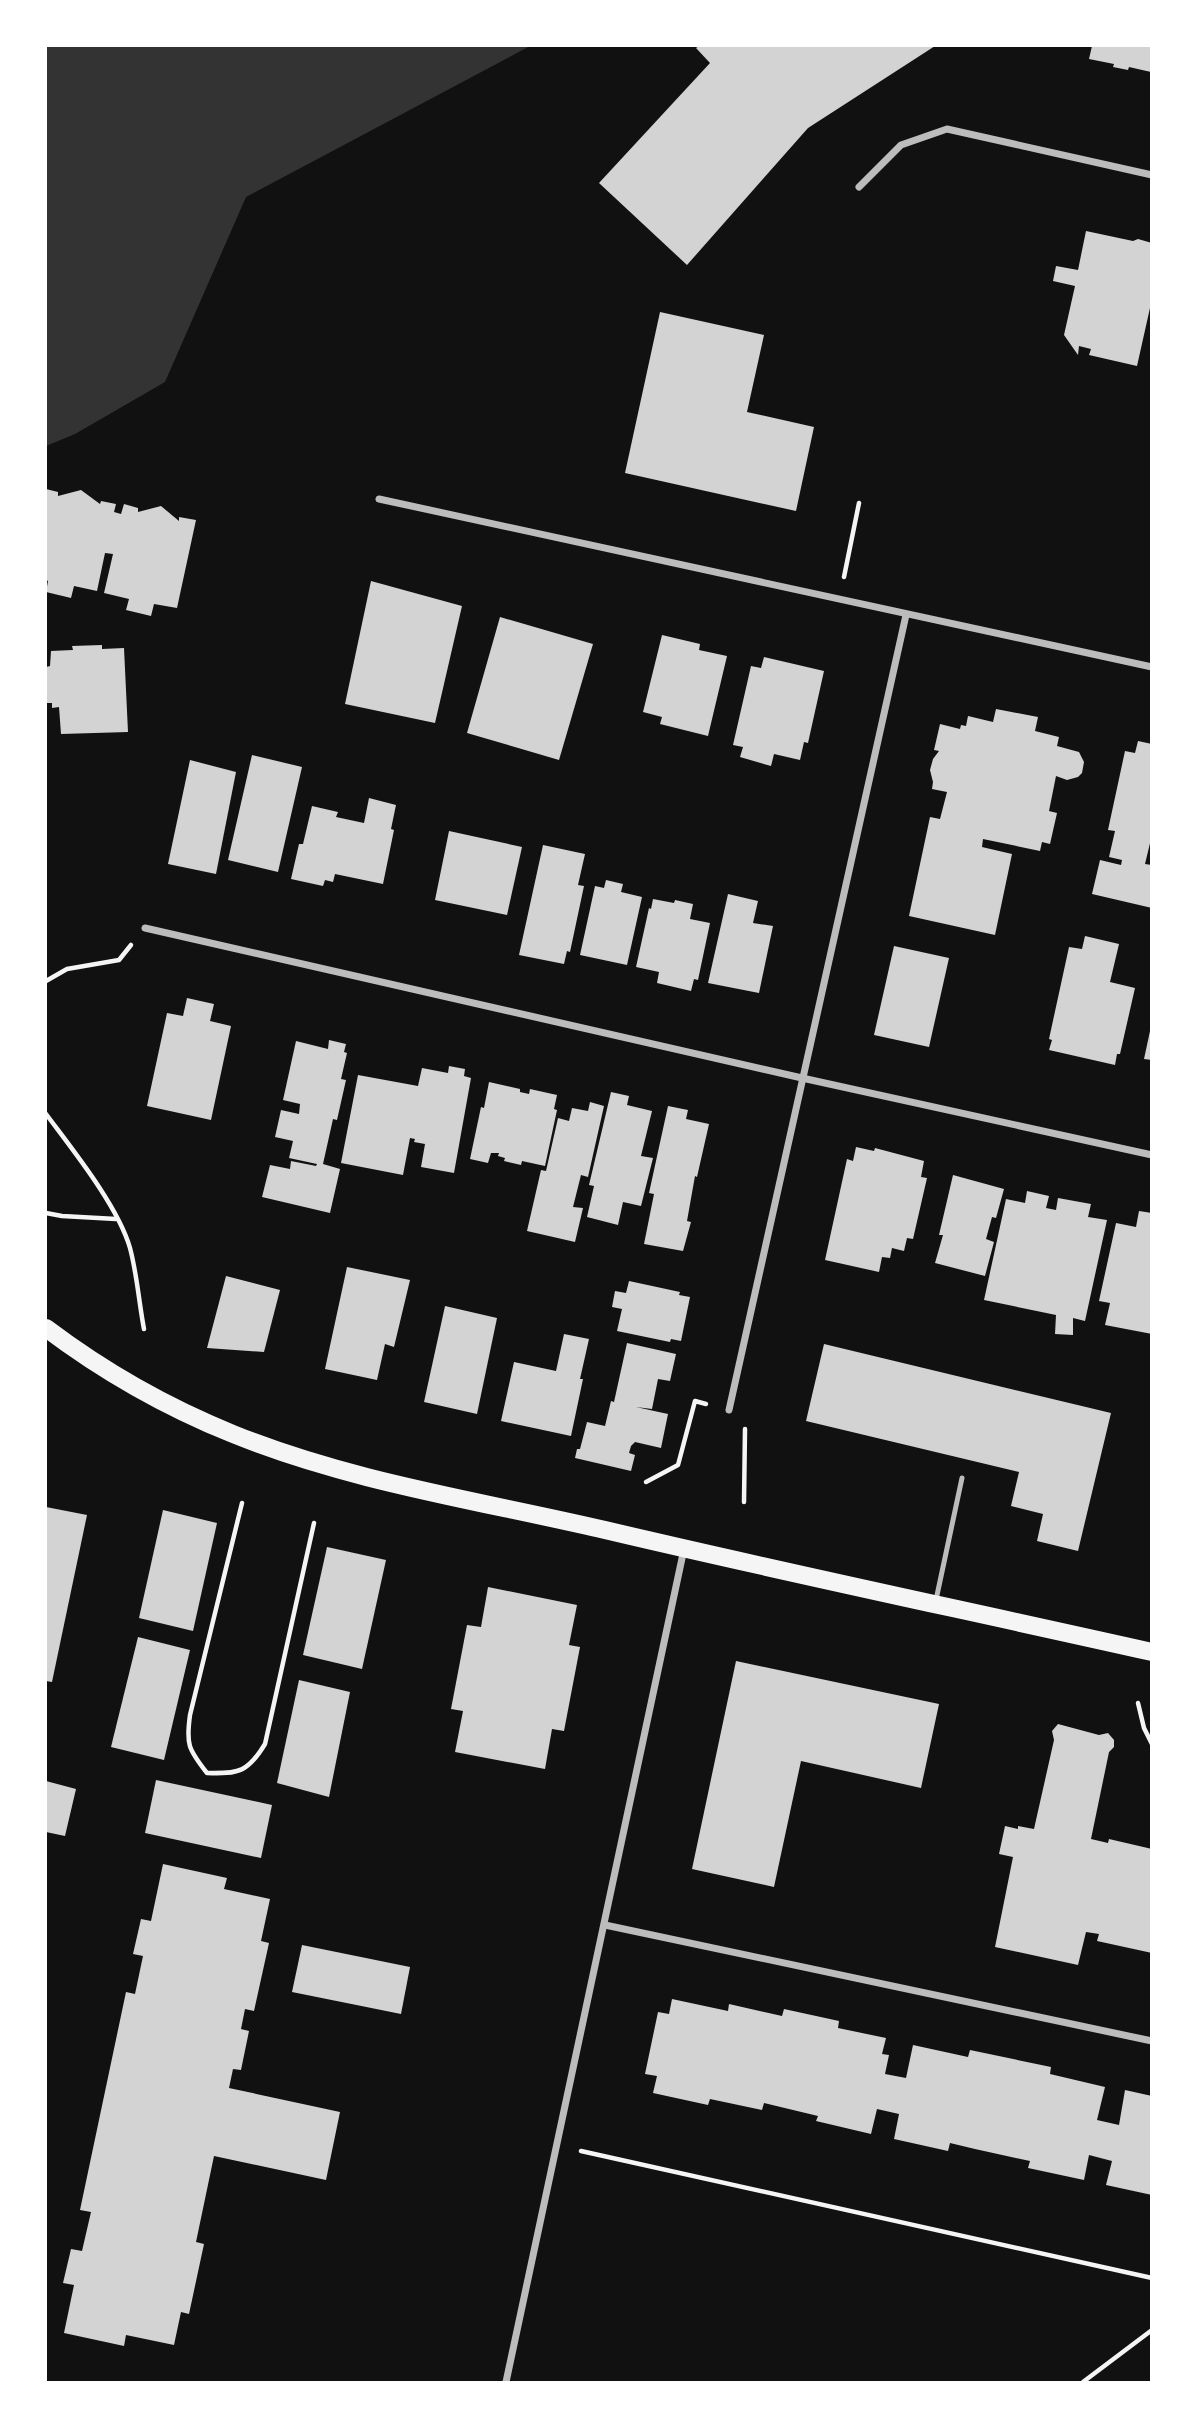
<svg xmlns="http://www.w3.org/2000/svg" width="1197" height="2428" viewBox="0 0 1197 2428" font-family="'Roboto Condensed',sans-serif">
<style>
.water{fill:#333}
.building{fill:#d3d3d3}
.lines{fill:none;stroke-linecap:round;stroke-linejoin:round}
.path{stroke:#f5f5f5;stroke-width:4.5}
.service{stroke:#bcbcbc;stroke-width:5}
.minor{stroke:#bcbcbc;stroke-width:7}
.primary{stroke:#f5f5f5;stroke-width:18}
</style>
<rect width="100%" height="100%" fill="#111"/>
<!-- water -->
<polygon class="water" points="46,46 530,46 246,197 165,382 75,434 46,446"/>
<!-- building -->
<g class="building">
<polygon points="699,46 935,46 808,128 687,265 599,183 710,63 696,48"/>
<polygon points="1092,46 1152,46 1151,72 1129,67 1128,70 1113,67 1114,64 1089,59"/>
<polygon points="1086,231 1133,241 1138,239 1152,243 1152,299 1137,366 1089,355 1091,349 1079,346 1078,355 1064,335 1075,286 1053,281 1056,266 1078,270"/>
<polygon points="660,312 764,335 747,412 814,427 796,511 625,473"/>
<polygon points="46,489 58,492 58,496 81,490 100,504 101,501 116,504 114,512 121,514 124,504 138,508 138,512 161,506 179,521 179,517 196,520 177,608 154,604 151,616 126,610 129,599 104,593 113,554 105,553 97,591 74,586 71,598 46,592 48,581 46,580"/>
<polygon points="371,581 462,606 435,723 345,704"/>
<polygon points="500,617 593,644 559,760 467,733"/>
<polygon points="662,635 700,644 699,650 727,656 708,736 660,724 662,717 643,712"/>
<polygon points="102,645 102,649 124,648 128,732 61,734 59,707 52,708 52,703 46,703 46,667 50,666 51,651 73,650 72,646"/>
<polygon points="764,657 824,671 808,743 804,742 800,760 774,754 771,766 740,757 743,747 733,745 751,666 761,668"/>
<polygon points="996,709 1038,717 1035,731 1059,737 1057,746 1079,752 1084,762 1082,773 1078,777 1067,780 1056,776 1049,811 1057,813 1050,844 1042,842 1040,851 983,839 982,847 1012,854 995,935 909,916 930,817 940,819 947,792 932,789 933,782 930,770 933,759 939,751 934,750 940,724 960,729 961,725 966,726 968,716 993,722"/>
<polygon points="1138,741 1152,744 1152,840 1151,839 1145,864 1152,865 1152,908 1092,894 1100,860 1121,865 1122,860 1109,857 1115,831 1108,830 1125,751 1135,753"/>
<polygon points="252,755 302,767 278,872 228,860"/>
<polygon points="190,760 236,772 216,874 168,864"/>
<polygon points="369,798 396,805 391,829 394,830 383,884 335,874 333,882 325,880 323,886 291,879 299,844 303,844 312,806 338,812 336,817 364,823"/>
<polygon points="449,831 522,847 507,915 435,900"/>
<polygon points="543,845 585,854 578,885 584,886 570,952 567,951 564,964 519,955"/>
<polygon points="606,880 623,884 621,892 642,897 627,965 580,955 595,886 604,888"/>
<polygon points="728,894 758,901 753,923 773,926 759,993 708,983"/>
<polygon points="653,899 674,903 675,900 693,904 690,919 710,923 698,980 694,979 691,991 657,983 659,972 636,967 649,908 651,909"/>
<polygon points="1085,936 1119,944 1110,982 1135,988 1120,1054 1117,1054 1115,1065 1049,1050 1052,1040 1049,1039 1069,947 1082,949"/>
<polygon points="894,946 949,958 929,1047 874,1035"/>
<polygon points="187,998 214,1004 210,1021 231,1026 211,1120 147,1106 167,1013 183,1016"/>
<polygon points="1150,1031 1152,1031 1152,1060 1144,1059"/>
<polygon points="329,1040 346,1044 344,1052 347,1053 341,1079 346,1080 337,1120 333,1119 323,1164 340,1169 330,1213 262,1197 270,1165 290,1169 291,1161 316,1166 317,1164 289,1158 293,1141 275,1137 281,1110 299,1114 300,1104 283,1100 296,1041 328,1049"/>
<polygon points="449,1066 465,1069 464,1076 471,1078 454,1173 421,1167 425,1144 414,1142 415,1139 410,1138 403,1175 341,1163 358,1075 418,1086 422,1068 448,1073"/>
<polygon points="489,1082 520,1089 520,1092 529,1094 530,1089 557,1095 554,1109 557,1110 545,1166 522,1161 521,1165 504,1161 505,1158 498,1156 499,1153 491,1153 488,1163 470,1159 481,1107 484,1108"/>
<polygon points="611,1092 629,1096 627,1105 652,1111 641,1156 653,1158 641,1206 623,1202 618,1225 587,1217 594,1186 589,1185"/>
<polygon points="590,1102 604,1106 588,1177 581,1175 573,1207 583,1208 575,1242 527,1231 541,1170 546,1171 558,1118 569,1121 572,1108 588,1111"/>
<polygon points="668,1106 688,1110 686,1119 709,1124 697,1177 695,1176 687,1221 691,1222 683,1251 644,1244 654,1194 649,1193"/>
<polygon points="856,1147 874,1151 875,1148 924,1161 921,1177 927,1178 913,1239 907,1238 904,1251 892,1248 890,1258 882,1257 879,1272 825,1260 847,1159 853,1161"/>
<polygon points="953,1175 1004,1189 996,1218 992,1217 986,1239 994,1242 985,1276 935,1263 943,1235 939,1235"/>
<polygon points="1027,1191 1049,1196 1046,1208 1056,1210 1058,1198 1091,1204 1088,1217 1107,1220 1085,1321 1073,1318 1073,1335 1055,1334 1056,1315 984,1300 1006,1199 1025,1203"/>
<polygon points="1139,1211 1152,1213 1152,1334 1105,1325 1110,1303 1099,1301 1116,1223 1136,1227"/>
<polygon points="347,1267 410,1280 394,1347 385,1344 377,1380 325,1369"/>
<polygon points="226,1276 280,1290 264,1352 207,1348"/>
<polygon points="629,1281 680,1292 679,1295 690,1297 681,1341 671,1339 670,1342 617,1331 622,1309 612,1307 615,1291 626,1293"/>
<polygon points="445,1306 497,1318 477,1414 424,1402"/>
<polygon points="564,1334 589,1339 580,1379 583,1379 571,1436 501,1421 514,1362 556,1371"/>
<polygon points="627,1343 676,1354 670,1381 658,1379 652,1409 636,1407 668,1414 661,1448 635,1442 631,1446 629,1453 635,1455 631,1471 575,1458 577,1449 580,1449 587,1422 605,1426 611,1401 614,1402"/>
<polygon points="824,1344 1111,1413 1078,1551 1037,1541 1043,1514 1011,1506 1019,1472 806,1421"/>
<polygon points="46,1507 87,1515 52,1682 46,1681"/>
<polygon points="163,1510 217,1523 193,1631 139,1618"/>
<polygon points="327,1547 386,1560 362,1669 303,1655"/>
<polygon points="488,1587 577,1605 569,1645 580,1647 564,1731 552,1729 545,1769 455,1752 463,1711 451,1709 467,1625 481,1627"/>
<polygon points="138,1637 190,1650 164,1760 111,1747"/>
<polygon points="736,1661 939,1704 921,1788 801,1761 774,1887 692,1869"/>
<polygon points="299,1680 350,1692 329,1797 277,1783"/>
<polygon points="1058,1724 1099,1735 1108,1733 1114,1740 1114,1747 1109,1752 1091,1839 1108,1843 1109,1839 1152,1849 1152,1953 1097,1941 1099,1934 1086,1932 1078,1965 995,1947 1013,1857 999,1854 1005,1826 1018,1829 1018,1826 1034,1829 1054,1740 1052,1731"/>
<polygon points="156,1780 272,1805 261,1858 145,1833"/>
<polygon points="46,1781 76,1789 65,1836 46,1832"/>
<polygon points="163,1864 227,1878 224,1889 270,1899 261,1941 269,1943 254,2011 245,2009 241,2029 249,2031 241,2070 233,2069 229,2088 340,2112 326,2180 214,2156 196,2242 204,2244 189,2314 181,2312 174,2345 126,2335 124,2346 64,2333 74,2285 63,2283 71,2249 82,2251 91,2212 80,2210 126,1992 135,1994 143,1956 133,1954 141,1919 151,1921"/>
<polygon points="302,1945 410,1967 401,2014 292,1992"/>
<polygon points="672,1999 728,2011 729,2004 782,2016 784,2009 839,2021 838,2028 886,2038 882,2054 889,2055 885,2074 906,2078 913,2045 968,2057 970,2050 1051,2067 1050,2074 1105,2087 1097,2120 1119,2125 1125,2090 1152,2096 1152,2195 1106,2185 1112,2161 1089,2155 1084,2180 1028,2168 1030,2161 975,2149 950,2143 948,2151 894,2139 899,2114 877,2109 871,2134 816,2121 818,2116 764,2103 762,2110 710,2099 708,2105 653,2093 657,2076 645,2074 658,2012 669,2014"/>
</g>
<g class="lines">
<!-- path -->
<g class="path">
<polyline points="844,577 859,503"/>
<polyline points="46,981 67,969 119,960 131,945"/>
<path d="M 46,1114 C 72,1149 118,1206 130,1248 C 137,1274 139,1303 144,1329"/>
<polyline points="46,1213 62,1216 116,1219"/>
<polyline points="646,1482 678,1465 695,1401 706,1404"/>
<polyline points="744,1502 745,1429"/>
<path d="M 242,1503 L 190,1715 C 186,1744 188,1749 207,1773 C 239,1774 248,1772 265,1744 L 314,1523"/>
<polyline points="1138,1703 1144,1728 1152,1744"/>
<polyline points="581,2151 1152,2278"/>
<polyline points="1083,2382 1152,2330"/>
</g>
<!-- service -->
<polyline class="service" points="936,1600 962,1478"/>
<!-- minor -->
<g class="minor">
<polyline points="859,187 901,145 947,129 1152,175"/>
<polyline points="379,499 1152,667"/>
<polyline points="145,928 802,1078 1152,1155"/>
<polyline points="729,1410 906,615"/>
<polyline points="605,1925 1152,2041"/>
<polyline points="506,2382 684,1549"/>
</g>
<!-- primary -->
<path class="primary" d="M 46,1328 C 103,1371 166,1407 233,1434 C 351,1482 481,1501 605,1530 C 787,1573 969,1611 1152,1652"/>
</g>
<!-- border -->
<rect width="1197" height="2428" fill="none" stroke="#ffffff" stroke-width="94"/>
</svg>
